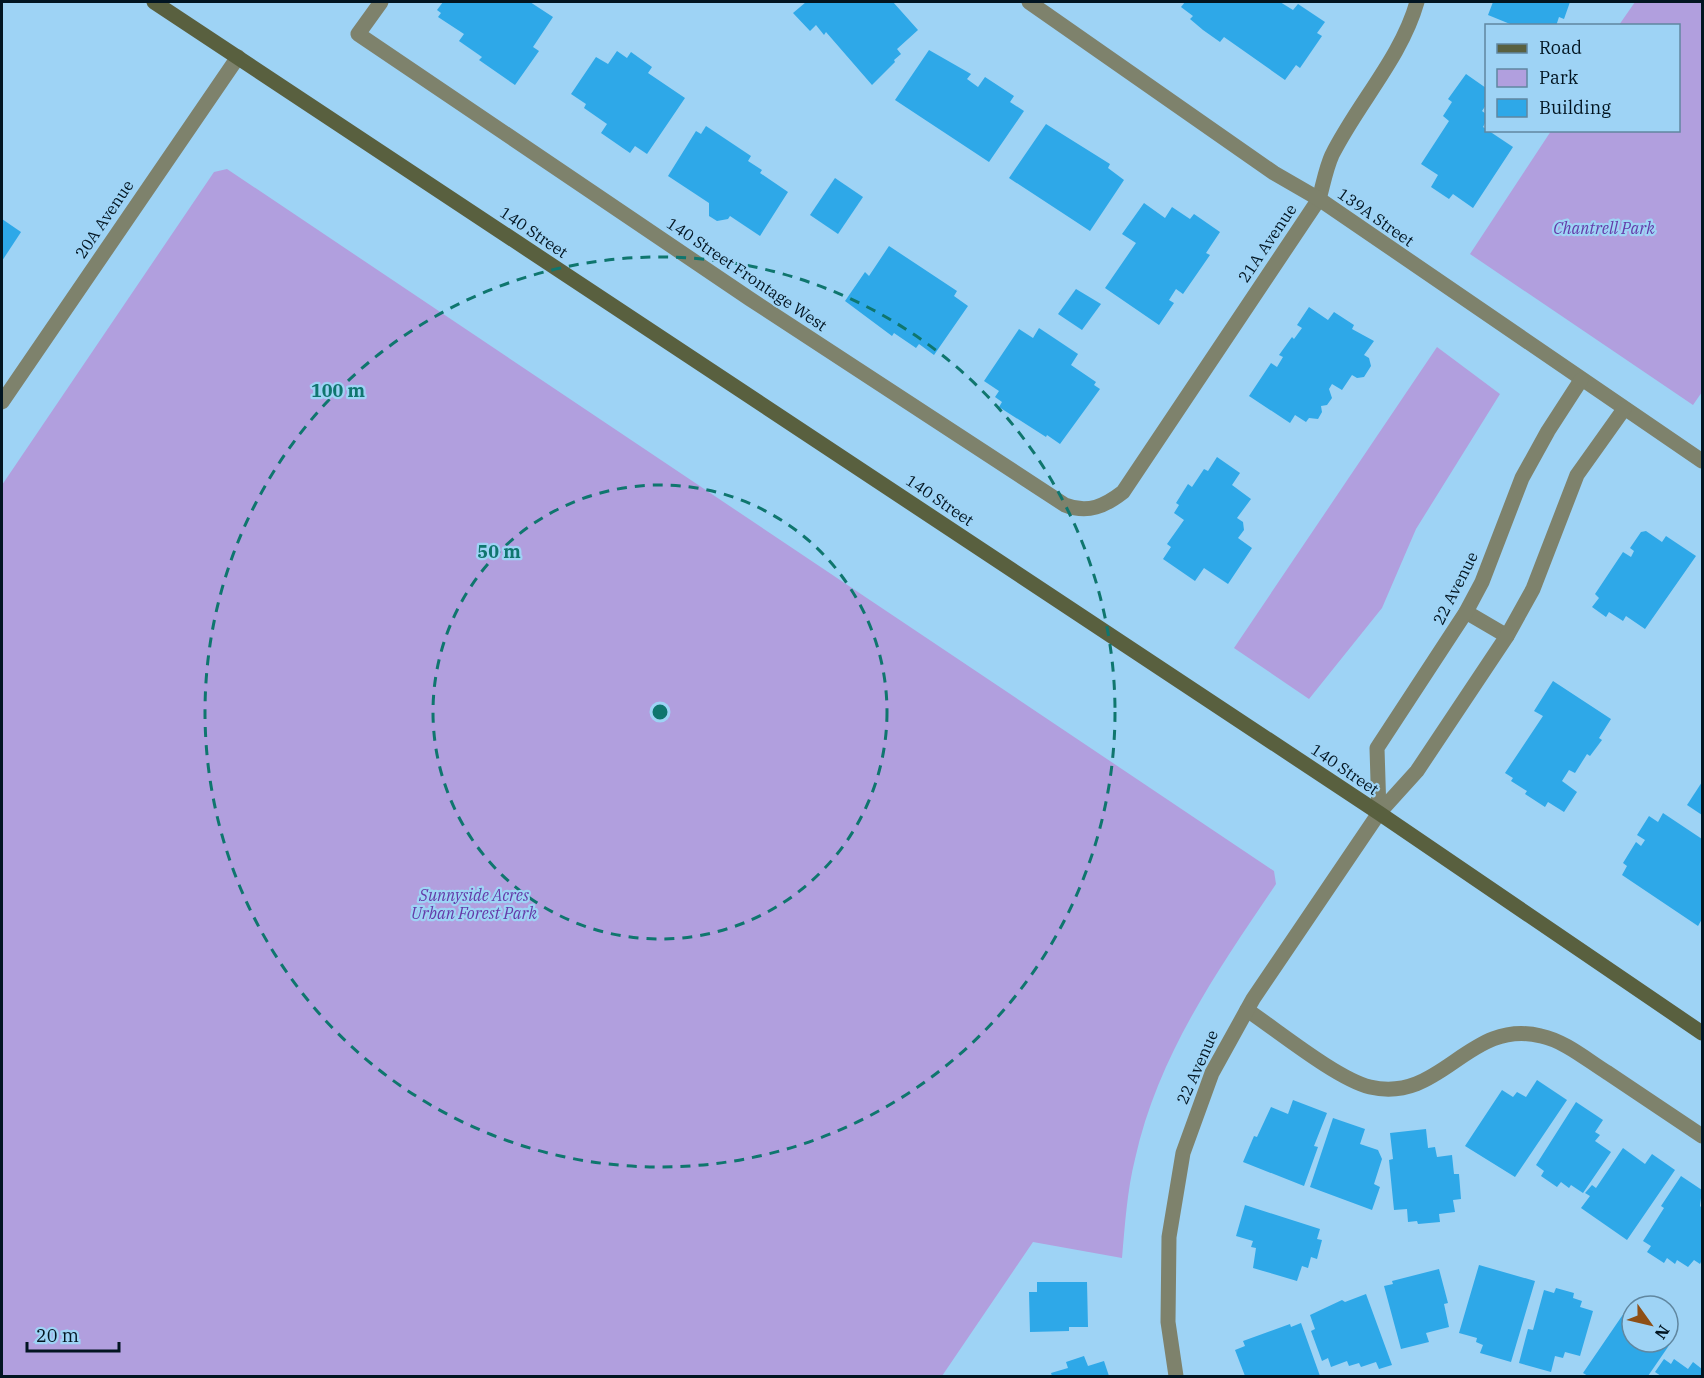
<svg xmlns="http://www.w3.org/2000/svg" width="1704" height="1378" viewBox="0 0 1704 1378" font-family="'IBM Plex Serif',serif">
<style>
.green{fill:#b19fde}
.building{fill:#2ea8e8}
.lines{fill:none;stroke-linecap:round;stroke-linejoin:round}
.street{stroke:#7e826c;stroke-width:15}
.secondary{stroke:#59603f;stroke-width:15}
.ring{fill:none;stroke:#0f766e;stroke-width:3;stroke-dasharray:10 8}
.labels{text-anchor:middle;dominant-baseline:central;stroke-width:4.5;stroke-linejoin:round;paint-order:stroke}
.street-label{font-size:16px;fill:#021521;stroke:#9ed3f5}
.park-label{font-size:16px;font-style:italic;fill:#643aa8;stroke:#9ed3f5}
.centre{fill:#0f766e;stroke:#9ed3f5;stroke-width:3}
.ring-label{font-size:18px;text-anchor:middle;font-weight:bold;fill:#0f766e;stroke:#9ed3f5;stroke-width:4.5;stroke-linejoin:round;paint-order:stroke}
</style>
<rect width="100%" height="100%" fill="#9ed3f5"/>
<!-- green -->
<g class="green">
<polygon points="1635,2 1702,2 1702,392 1693,405 1470,254 1551,131 1678,130 1678,26 1619,25"/>
<path d="M 227,169 L 1274,871 L 1276,884 C 1218,970 1158,1055 1135,1159 C 1127,1191 1125,1225 1122,1258 L 1033,1242 L 942,1376 L 2,1376 L 2,485 L 214,172 Z"/>
<polygon points="1437,347 1500,394 1416,529 1382,608 1309,699 1234,648"/>
</g>
<!-- building -->
<g class="building">
<polygon points="443,2 530,2 553,17 533,47 539,51 515,85 479,60 482,57 459,41 464,34 438,17 441,13 437,10"/>
<polygon points="806,2 893,2 918,30 897,49 901,54 894,60 895,62 872,85 826,32 824,35 816,25 810,31 793,13"/>
<polygon points="1185,2 1280,2 1293,10 1298,4 1325,22 1317,33 1322,36 1300,68 1296,65 1285,80 1224,37 1220,42 1203,30 1190,19 1193,16 1181,7"/>
<polygon points="1493,2 1570,2 1564,19 1559,17 1556,26 1515,26 1488,15"/>
<polygon points="929,50 971,74 967,79 978,87 985,77 1014,96 1010,102 1024,111 989,162 895,100"/>
<polygon points="617,51 627,58 631,52 652,67 648,73 685,98 647,154 635,146 630,153 601,133 607,124 584,108 586,104 571,94 596,57 608,64"/>
<polygon points="1466,74 1486,88 1486,105 1482,111 1486,114 1486,121 1483,127 1513,147 1473,208 1453,194 1449,199 1431,187 1438,175 1421,164 1449,121 1443,116 1452,102 1448,99"/>
<polygon points="1046,124 1110,164 1108,168 1124,180 1090,231 1009,178"/>
<polygon points="706,126 751,156 748,161 762,170 760,173 788,192 760,236 730,216 728,219 717,221 709,216 709,203 668,176 696,131 701,134"/>
<polygon points="835,178 863,197 838,234 810,215"/>
<polygon points="1144,203 1165,218 1172,207 1190,219 1194,214 1220,232 1206,253 1210,255 1183,294 1176,289 1169,300 1174,303 1159,325 1105,288 1136,243 1122,234"/>
<polygon points="2,219 21,232 2,261"/>
<polygon points="889,246 957,291 954,296 968,306 934,355 919,344 916,348 894,333 892,336 845,301 865,272 869,276"/>
<polygon points="1076,289 1101,304 1082,330 1058,314"/>
<polygon points="1309,307 1328,320 1334,312 1354,325 1352,329 1374,341 1364,355 1369,358 1371,366 1364,377 1357,378 1352,375 1342,390 1332,384 1329,389 1332,398 1327,405 1321,406 1322,412 1318,419 1309,418 1306,422 1295,415 1290,423 1249,396 1271,363 1277,367 1283,357 1279,355 1292,337 1294,339 1302,328 1297,325"/>
<polygon points="1039,328 1078,354 1071,365 1096,382 1094,385 1100,389 1060,444 1047,435 1046,437 999,407 1002,402 995,397 999,391 984,381 1019,329 1033,338"/>
<polygon points="1217,457 1240,473 1232,485 1251,499 1237,518 1243,522 1244,530 1238,538 1252,548 1228,584 1204,568 1195,581 1163,559 1171,547 1167,544 1184,520 1174,513 1179,505 1176,503 1188,484 1192,487 1204,469 1208,471"/>
<polygon points="1646,531 1662,542 1666,536 1696,556 1645,629 1626,616 1623,621 1609,612 1606,617 1592,607 1599,598 1595,594 1623,552 1631,557 1634,551 1630,548 1641,532"/>
<polygon points="1553,681 1611,719 1599,738 1602,740 1590,756 1587,754 1575,773 1569,770 1562,781 1577,792 1564,812 1548,802 1545,807 1525,794 1527,791 1511,781 1513,778 1505,773 1543,716 1534,711"/>
<polygon points="1702,782 1702,815 1687,805"/>
<polygon points="1663,813 1702,839 1702,919 1698,926 1622,875 1627,866 1623,863 1636,842 1641,846 1645,840 1637,835 1649,816 1658,822"/>
<polygon points="1537,1080 1567,1100 1515,1177 1465,1146 1502,1090 1513,1097 1517,1092 1526,1097"/>
<polygon points="1293,1100 1327,1113 1314,1146 1318,1147 1304,1186 1243,1162 1254,1136 1257,1137 1271,1107 1288,1114"/>
<polygon points="1576,1102 1603,1120 1595,1132 1600,1135 1595,1141 1611,1152 1583,1193 1571,1185 1569,1188 1561,1182 1557,1187 1541,1176 1544,1171 1536,1165"/>
<polygon points="1333,1118 1365,1129 1360,1144 1378,1150 1382,1159 1374,1184 1380,1187 1372,1210 1310,1187"/>
<polygon points="1426,1129 1428,1148 1435,1147 1437,1157 1452,1155 1454,1174 1459,1174 1461,1199 1453,1200 1455,1212 1439,1214 1440,1222 1418,1224 1417,1221 1408,1222 1407,1209 1394,1210 1389,1160 1393,1159 1390,1133"/>
<polygon points="1623,1148 1645,1164 1652,1154 1675,1170 1627,1240 1581,1208 1590,1196 1585,1193 1592,1185 1596,1188"/>
<polygon points="1681,1176 1702,1190 1700,1206 1702,1208 1702,1260 1700,1264 1694,1260 1688,1267 1677,1260 1675,1264 1667,1258 1664,1263 1647,1252 1651,1246 1643,1241 1664,1208 1661,1206"/>
<polygon points="1245,1205 1320,1229 1317,1239 1322,1240 1317,1259 1311,1257 1308,1268 1302,1266 1297,1281 1253,1268 1256,1248 1251,1247 1253,1241 1236,1236"/>
<polygon points="1479,1265 1535,1281 1511,1362 1480,1353 1483,1345 1476,1342 1477,1338 1459,1333"/>
<polygon points="1439,1269 1448,1303 1444,1304 1449,1327 1426,1333 1429,1342 1401,1349 1384,1286 1393,1284 1392,1281"/>
<polygon points="1037,1282 1087,1282 1088,1327 1069,1327 1069,1331 1030,1332 1029,1292 1037,1292"/>
<polygon points="1556,1288 1574,1293 1573,1298 1582,1301 1580,1307 1593,1311 1580,1356 1565,1352 1563,1358 1555,1356 1551,1372 1519,1363 1528,1329 1533,1330 1544,1290 1554,1293"/>
<polygon points="1366,1294 1392,1365 1379,1369 1376,1362 1361,1367 1359,1363 1349,1366 1347,1361 1331,1367 1328,1358 1322,1361 1311,1331 1315,1329 1310,1315 1342,1300 1345,1302"/>
<polygon points="1624,1313 1632,1318 1632,1342 1670,1344 1648,1376 1588,1376 1583,1373"/>
<polygon points="1301,1323 1320,1376 1245,1376 1235,1350 1245,1346 1243,1341 1290,1324 1291,1327"/>
<polygon points="1084,1356 1088,1366 1104,1361 1109,1376 1052,1376 1051,1373 1068,1368 1066,1362"/>
<polygon points="1664,1359 1671,1364 1674,1359 1688,1369 1693,1362 1702,1369 1702,1376 1661,1376 1655,1372"/>
</g>
<g class="lines">
<!-- street -->
<g class="street">
<path d="M 381,2 L 358,34 L 750,299 L 1065,505 C 1088,514 1105,506 1123,492 L 1319,199 C 1323,185 1326,168 1332,155 C 1358,103 1401,58 1417,2"/>
<polyline points="1029,2 1274,173 1319,199 1702,461"/>
<polyline points="2,402 238,57"/>
<polyline points="1466,612 1507,636"/>
<polyline points="1379,813 1377,748 1466,612 1482,582 1522,478 1548,431 1581,380"/>
<path d="M 1247,1010 C 1277,1030 1337,1079 1370,1087 C 1442,1104 1468,1018 1541,1036 C 1565,1041 1587,1060 1608,1073 C 1639,1094 1671,1115 1702,1136"/>
<polyline points="1176,1376 1168,1322 1169,1237 1183,1153 1212,1073 1253,999 1379,813 1417,771 1507,636 1533,589 1577,475 1624,409"/>
</g>
<!-- secondary -->
<polyline class="secondary" points="154,2 1379,813 1702,1033"/>
</g>
<!-- distance rings -->
<g class="ring">
<circle cx="660" cy="712" r="227"/>
<circle cx="660" cy="712" r="455"/>
</g>
<g class="labels">
<!-- street labels -->
<g class="street-label">
<text transform="translate(1376 217) rotate(35)">139A Street</text>
<text transform="translate(104 219) rotate(-56)">20A Avenue</text>
<text transform="translate(534 232) rotate(34)">140 Street</text>
<text transform="translate(1267 243) rotate(-56)">21A Avenue</text>
<text transform="translate(747 274) rotate(34)">140 Street Frontage West</text>
<text transform="translate(940 500) rotate(34)">140 Street</text>
<text transform="translate(1455 588) rotate(-63)">22 Avenue</text>
<text transform="translate(1345 769) rotate(34)">140 Street</text>
<text transform="translate(1197 1067) rotate(-66)">22 Avenue</text>
</g>
<!-- park labels -->
<g class="park-label">
<text x="1604" y="228">Chantrell Park</text>
<text x="474" y="895">Sunnyside Acres<tspan x="474" dy="18">Urban Forest Park</tspan></text>
</g>
</g>
<circle cx="660" cy="712" r="9" class="centre"/>
<g class="ring-label">
<text x="338" y="397">100 m</text>
<text x="499" y="558">50 m</text>
</g>
<!-- border -->
<rect width="1704" height="1378" fill="none" stroke="#021521" stroke-width="6"/>
<!-- legend -->
<rect x="1485" y="24" width="195" height="108" fill="#9ed3f5" stroke="#6087a0" stroke-width="1.5"/>
<rect x="1497" y="44" width="30" height="9" fill="#59603f" stroke="#6087a0" stroke-width="1.5"/>
<text x="1539" y="54" font-size="18" fill="#021521">Road</text>
<rect x="1497" y="69" width="30" height="18" fill="#b19fde" stroke="#6087a0" stroke-width="1.5"/>
<text x="1539" y="84" font-size="18" fill="#021521">Park</text>
<rect x="1497" y="99" width="30" height="18" fill="#2ea8e8" stroke="#6087a0" stroke-width="1.5"/>
<text x="1539" y="114" font-size="18" fill="#021521">Building</text>
<!-- north arrow -->
<g transform="translate(1650 1324) rotate(124)"><circle r="28" fill="#9ed3f5" stroke="#6087a0" stroke-width="1.5"/>
<path d="M0-4.5L10 22L0 15L-10 22Z" fill="#8e4f16"/>
<text y="-9" font-size="16" font-weight="bold" text-anchor="middle" fill="#021521">N</text>
</g>
<!-- scale -->
<path d="M27 1342v9h92v-9" fill="none" stroke="#021521" stroke-width="3"/>
<text x="36" y="1342" font-size="18" fill="#021521" stroke="#9ed3f5" stroke-width="4.5" paint-order="stroke">20 m</text>
</svg>
